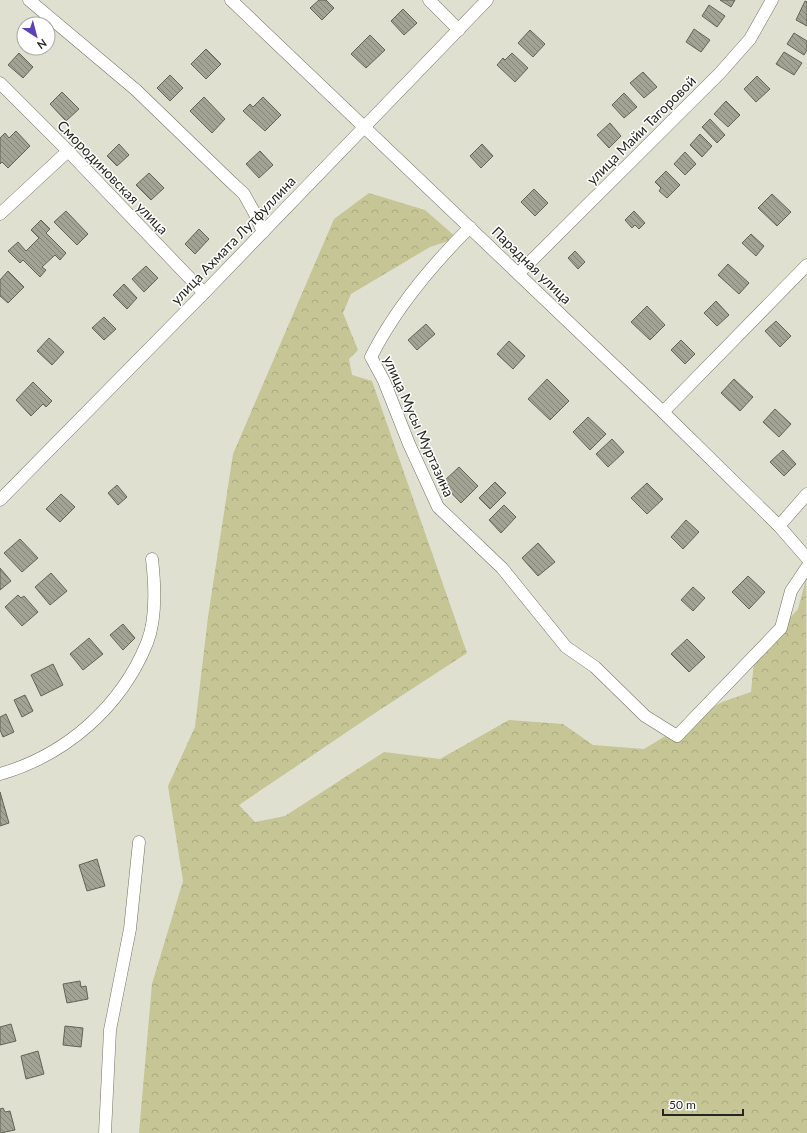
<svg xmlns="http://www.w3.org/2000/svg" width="807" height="1133" viewBox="0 0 807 1133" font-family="Lato,sans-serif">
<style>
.forest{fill:url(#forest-crowns)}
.building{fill:url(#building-back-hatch);stroke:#636355}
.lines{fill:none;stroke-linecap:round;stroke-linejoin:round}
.minor-casing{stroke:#737365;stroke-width:13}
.minor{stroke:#fff;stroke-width:12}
.labels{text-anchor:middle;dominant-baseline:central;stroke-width:3;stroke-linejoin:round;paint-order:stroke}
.street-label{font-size:14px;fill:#262620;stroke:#fff}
</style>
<defs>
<pattern id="forest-crowns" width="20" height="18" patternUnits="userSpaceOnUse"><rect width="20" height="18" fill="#c5c595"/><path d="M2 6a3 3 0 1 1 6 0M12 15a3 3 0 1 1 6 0" fill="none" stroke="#a9a980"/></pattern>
<pattern id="building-back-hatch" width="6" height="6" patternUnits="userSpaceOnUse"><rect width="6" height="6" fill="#a2a393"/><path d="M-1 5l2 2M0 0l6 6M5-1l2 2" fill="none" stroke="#848578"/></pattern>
</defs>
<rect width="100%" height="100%" fill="#dfe0d0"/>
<!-- forest -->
<polygon class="forest" points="369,193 425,210 457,238 430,247 351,294 343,313 358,350 349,359 352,375 372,381 467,653 375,713 239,805 255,822 285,816 384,752 440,759 509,720 563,724 593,745 644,749 722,702 751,692 754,662 762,649 798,609 806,579 807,1133 139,1133 152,984 183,881 168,786 195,727 208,617 233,454 334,219"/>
<!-- building -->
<g class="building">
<polygon points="319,0 326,0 334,8 322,20 310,8"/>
<polygon points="720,0 735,0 731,7"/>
<polygon points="805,1 807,2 807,26 796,20"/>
<polygon points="709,5 725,16 717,27 702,16"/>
<polygon points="403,9 417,23 404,35 391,21"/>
<polygon points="694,29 710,40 701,52 686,42"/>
<polygon points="530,30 545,44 533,57 518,43"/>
<polygon points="794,33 807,41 807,50 804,55 787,44"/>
<polygon points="370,35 385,50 366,68 351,54"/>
<polygon points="206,49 221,64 206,79 191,64"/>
<polygon points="784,52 802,63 794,75 776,64"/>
<polygon points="19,53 33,67 23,78 8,65"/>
<polygon points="512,53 528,68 515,82 497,65 503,58 505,60"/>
<polygon points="643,72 657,87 644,98 630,83"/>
<polygon points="170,75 183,88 170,101 157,88"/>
<polygon points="757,76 770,89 756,102 744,89"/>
<polygon points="62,92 79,109 66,121 50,104"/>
<polygon points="624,93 637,107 624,118 612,105"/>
<polygon points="204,97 225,119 212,133 190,111"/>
<polygon points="263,97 281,115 265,131 243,111 250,104 253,107"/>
<polygon points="726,101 740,115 728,127 714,114"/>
<polygon points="710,119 725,135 717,143 702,127"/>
<polygon points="610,123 621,136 609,148 597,135"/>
<polygon points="16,131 30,146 8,168 2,162 0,164 0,138 5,133 9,138"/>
<polygon points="700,134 712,146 702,157 690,145"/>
<polygon points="119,144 129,155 117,166 107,156"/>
<polygon points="482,144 493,156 481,168 470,156"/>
<polygon points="260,151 273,165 259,178 246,164"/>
<polygon points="685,152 696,164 685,175 674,164"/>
<polygon points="666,171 680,185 667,198 659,191 661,188 655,182"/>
<polygon points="149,173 164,188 151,200 136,185"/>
<polygon points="534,189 548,203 535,216 521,202"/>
<polygon points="772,194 791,212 777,226 758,208"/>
<polygon points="66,211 88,234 77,245 54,222"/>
<polygon points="634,211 645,223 639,229 635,225 632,228 625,220"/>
<polygon points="41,220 50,229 46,233 66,253 60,260 55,255 42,267 46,270 40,277 23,260 20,263 8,251 18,242 26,251 39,238 31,230"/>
<polygon points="199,229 209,239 195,254 185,244"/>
<polygon points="751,234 764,246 756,256 742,243"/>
<polygon points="575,251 585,262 578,269 568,258"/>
<polygon points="728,264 749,283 739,294 718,275"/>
<polygon points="146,266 158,278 144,292 132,279"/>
<polygon points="8,271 24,287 8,303 0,296 0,280"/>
<polygon points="124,284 137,298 127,309 113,295"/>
<polygon points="716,301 729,315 717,326 704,313"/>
<polygon points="647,306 665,325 650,340 631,322"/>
<polygon points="104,317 116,329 104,340 92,328"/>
<polygon points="776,321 791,336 780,347 765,331"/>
<polygon points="426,324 435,334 417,350 408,340"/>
<polygon points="49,338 64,352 52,365 37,351"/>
<polygon points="681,340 695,354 685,364 671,350"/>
<polygon points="509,341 525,356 513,369 497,354"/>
<polygon points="547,379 569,401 550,420 528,399"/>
<polygon points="734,379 753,397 740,411 721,393"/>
<polygon points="33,382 52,401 46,407 43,404 31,416 16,400"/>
<polygon points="775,409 791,424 779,437 763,422"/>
<polygon points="588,417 606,434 590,450 573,432"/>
<polygon points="612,439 624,452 608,467 596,454"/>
<polygon points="783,450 796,464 784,476 770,462"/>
<polygon points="459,467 478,486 461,503 442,483"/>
<polygon points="495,482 506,493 490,509 479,498"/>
<polygon points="647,483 663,499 647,514 631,498"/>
<polygon points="117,485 127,497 118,505 108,493"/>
<polygon points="61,494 75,507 60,522 46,509"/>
<polygon points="504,505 516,517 501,533 489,520"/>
<polygon points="686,520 699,532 683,549 671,537"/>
<polygon points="20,539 38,558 22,572 4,553"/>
<polygon points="538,543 555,562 538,576 522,558"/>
<polygon points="0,568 11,581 0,590"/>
<polygon points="51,573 67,591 50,605 35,587"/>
<polygon points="748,576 765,592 749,609 732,592"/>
<polygon points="693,587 705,598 693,611 681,600"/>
<polygon points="18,595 21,598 24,596 38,612 22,626 5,607"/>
<polygon points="123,624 135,638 123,650 110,635"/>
<polygon points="89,638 103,654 83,670 70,654"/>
<polygon points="687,639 705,657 689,672 671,654"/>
<polygon points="53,664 63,685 41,696 31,675"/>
<polygon points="25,695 33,711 22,717 14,700"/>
<polygon points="6,714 14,732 3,737 0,730 0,717"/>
<polygon points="0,792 9,823 0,826"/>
<polygon points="97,859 105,886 87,891 79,865"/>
<polygon points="80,981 81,987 86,986 88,999 67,1003 63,984"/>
<polygon points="11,1024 16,1041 0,1045 0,1027"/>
<polygon points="65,1026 83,1028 81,1047 63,1045"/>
<polygon points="38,1051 44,1074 26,1079 21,1056"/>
<polygon points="3,1108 5,1112 10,1111 15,1130 0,1133 0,1109"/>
</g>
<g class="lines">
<!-- minor casing -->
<g class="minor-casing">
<g id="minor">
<polyline points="29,0 136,90 228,179 244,194 254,212 263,232"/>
<polyline points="231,0 663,412 779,526 807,558"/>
<polyline points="429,0 459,30"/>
<polyline points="0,83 68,151 204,293"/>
<polyline points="0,214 68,151"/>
<path d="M 470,227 C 432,265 395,309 371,357 L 384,381 L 409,444 L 438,507 L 502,568 L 566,647 L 595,667 L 645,716 L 677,736 L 781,628 L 791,591 L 807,567"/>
<polyline points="519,273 720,73 750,39 772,0"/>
<polyline points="663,412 807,265"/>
<polyline points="0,500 204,293 487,0"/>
<polyline points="779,526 807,494"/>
<path d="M 0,774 C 66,755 121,707 147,643 C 157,618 155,585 152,559"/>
<polyline points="105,1133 110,1030 130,929 139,842"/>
</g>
</g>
<!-- minor -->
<use href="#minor" class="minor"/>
</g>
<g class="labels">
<!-- street labels -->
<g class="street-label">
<text transform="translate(641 130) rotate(-45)">улица Майи Тагоровой</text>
<text transform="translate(113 177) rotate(46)">Смородиновская улица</text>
<text transform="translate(233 240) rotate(-46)">улица Ахмата Лутфуллина</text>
<text transform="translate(532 265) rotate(44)">Парадная улица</text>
<text transform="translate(419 426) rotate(66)">улица Мусы Муртазина</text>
</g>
</g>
<!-- north arrow -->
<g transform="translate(36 36) rotate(144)"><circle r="19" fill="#ffffff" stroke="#a8a8a6"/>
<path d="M0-3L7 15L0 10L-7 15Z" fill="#5b40b8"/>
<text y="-6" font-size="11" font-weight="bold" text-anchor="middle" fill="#262620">N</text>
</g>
<!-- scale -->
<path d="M663 1109v6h80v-6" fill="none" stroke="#262620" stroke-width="2"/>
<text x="669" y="1109" font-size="12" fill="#262620" stroke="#ffffff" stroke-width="3" paint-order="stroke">50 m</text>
</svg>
